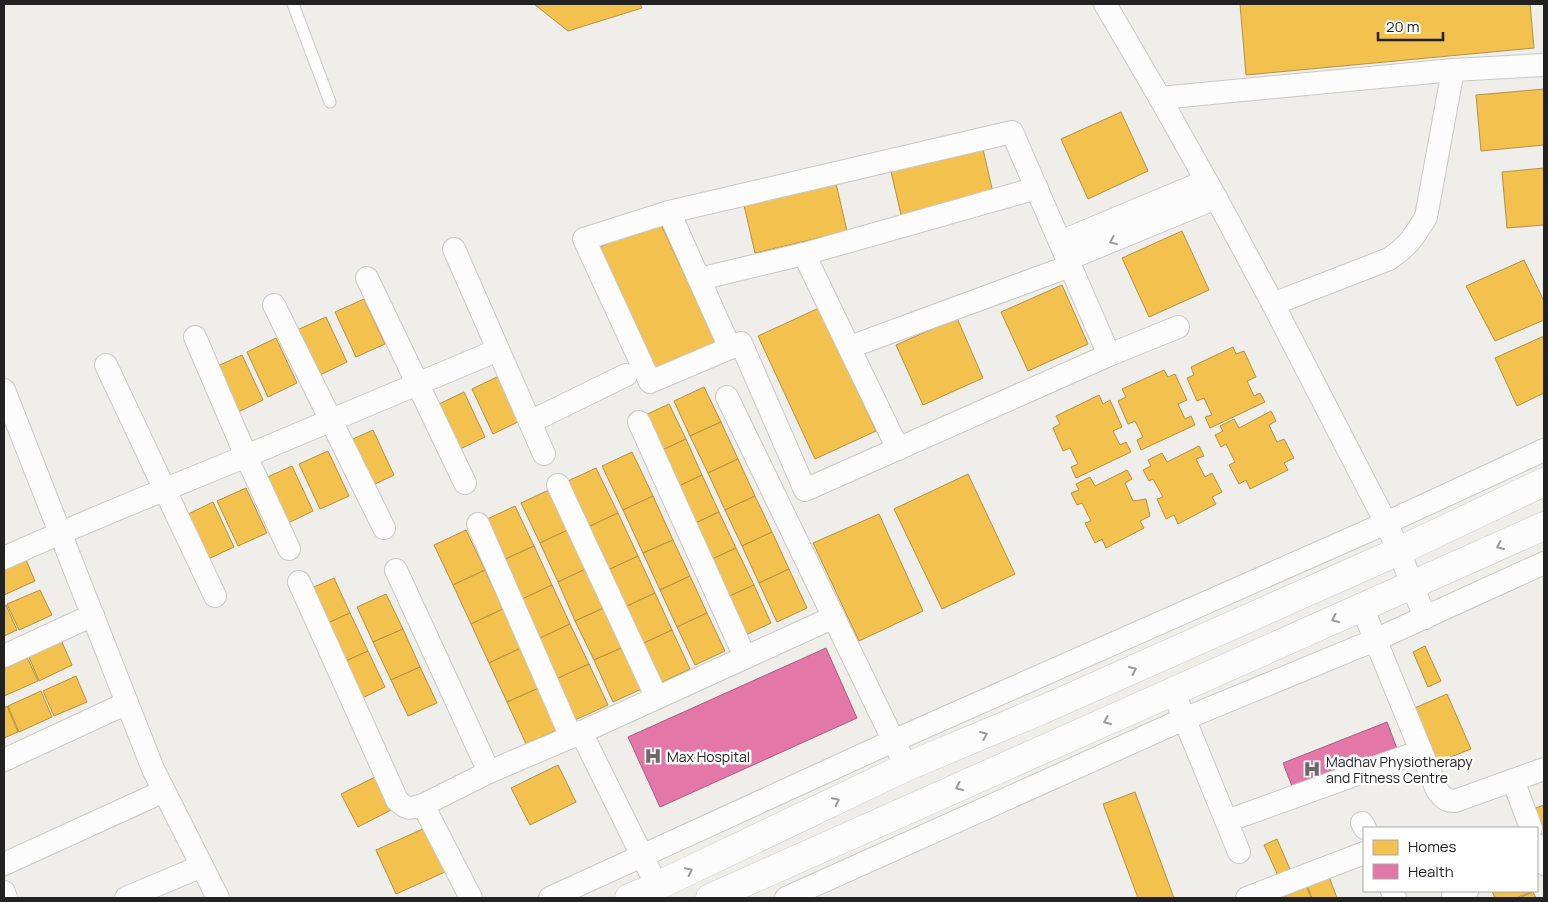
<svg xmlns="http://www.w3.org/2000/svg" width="1548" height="902" viewBox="0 0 1548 902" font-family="Manrope,sans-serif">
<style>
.homes{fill:#f2c14e;stroke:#b49141}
.health{fill:#e377a8;stroke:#a95e80}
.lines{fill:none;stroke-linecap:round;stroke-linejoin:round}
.service-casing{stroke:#c9c8c7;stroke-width:13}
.minor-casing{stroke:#c9c8c7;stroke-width:24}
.tertiary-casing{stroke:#c9c8c7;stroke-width:29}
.service{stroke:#fdfcfc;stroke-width:11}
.minor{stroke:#fdfcfc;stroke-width:22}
.tertiary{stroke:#fdfcfc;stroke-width:28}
.oneway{stroke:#9a9a9a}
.labels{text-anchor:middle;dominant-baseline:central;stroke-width:5;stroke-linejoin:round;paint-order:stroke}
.poi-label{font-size:14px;fill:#222;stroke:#fff;text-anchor:start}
</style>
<rect width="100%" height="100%" fill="#f0eeeb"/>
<!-- homes -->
<g class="homes">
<polygon points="534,4 640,4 642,8 568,31"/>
<polygon points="1240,4 1530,4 1534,48 1246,75"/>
<polygon points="1544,89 1544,145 1481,151 1476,95"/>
<polygon points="1121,112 1148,171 1088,199 1061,139"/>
<polygon points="982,145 994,197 902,219 890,167"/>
<polygon points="1544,168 1544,225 1507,228 1502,172"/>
<polygon points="835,179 847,231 755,253 743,201"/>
<polygon points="659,220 716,343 655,371 598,248"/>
<polygon points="1182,231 1209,290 1149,317 1122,258"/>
<polygon points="1524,260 1544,301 1544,320 1495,341 1466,286"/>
<polygon points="1062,285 1088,344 1028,371 1001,312"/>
<polygon points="364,299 385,344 356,357 335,312"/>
<polygon points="819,308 876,431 815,459 758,336"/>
<polygon points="326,317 347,362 318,376 297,330"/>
<polygon points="957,318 983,378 923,405 896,345"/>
<polygon points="1544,336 1544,393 1517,406 1495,358"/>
<polygon points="276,338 297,383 268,397 247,352"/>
<polygon points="1233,347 1236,354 1244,351 1256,377 1247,381 1254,396 1260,393 1265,402 1210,428 1205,417 1212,415 1204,398 1197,401 1187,378 1194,375 1191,367"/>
<polygon points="242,355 263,400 234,414 213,368"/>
<polygon points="1164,370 1168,377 1175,374 1187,400 1178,404 1185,419 1191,416 1195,425 1141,450 1137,440 1143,437 1135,421 1128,424 1118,401 1126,397 1122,389"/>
<polygon points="501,375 522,420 493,434 472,389"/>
<polygon points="704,387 721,422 690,436 674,401"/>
<polygon points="464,392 485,437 456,451 435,406"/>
<polygon points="1099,395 1103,404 1110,400 1122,427 1113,431 1120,445 1126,442 1131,452 1076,478 1071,467 1078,464 1070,448 1063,451 1053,428 1060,424 1056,416"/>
<polygon points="669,404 686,439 656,453 639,418"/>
<polygon points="1271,411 1276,421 1269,425 1277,442 1284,439 1294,458 1284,463 1288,470 1250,489 1246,480 1239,484 1229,465 1235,462 1226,444 1221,447 1215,435 1223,431 1220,426 1234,419 1239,428"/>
<polygon points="721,422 738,459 708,473 690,436"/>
<polygon points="373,430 394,475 365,489 344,443"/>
<polygon points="686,439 702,475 673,489 656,453"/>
<polygon points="1199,446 1204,456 1196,459 1205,477 1212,473 1222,492 1212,497 1216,504 1178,524 1174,515 1166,519 1157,499 1163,497 1153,479 1149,481 1143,470 1151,466 1148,460 1162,453 1167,462"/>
<polygon points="328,451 349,496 320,509 299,464"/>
<polygon points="632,452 653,496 623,510 602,466"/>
<polygon points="738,459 755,496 725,510 708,473"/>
<polygon points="292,466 313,511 284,525 263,479"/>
<polygon points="596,468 618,513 588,527 568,481"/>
<polygon points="1127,470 1132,479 1125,483 1133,501 1146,499 1150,516 1140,521 1144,528 1106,548 1102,539 1095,543 1085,523 1091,521 1082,503 1077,505 1071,493 1079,490 1076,484 1090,477 1095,486"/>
<polygon points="968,474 1015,574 942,609 894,509"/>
<polygon points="702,475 719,512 689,526 673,489"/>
<polygon points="246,488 267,533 238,546 217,501"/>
<polygon points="553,488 572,528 540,543 521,503"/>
<polygon points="653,496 673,540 643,553 623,510"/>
<polygon points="755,496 772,532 742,546 725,510"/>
<polygon points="213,502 234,547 204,561 184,516"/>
<polygon points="515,506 534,546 501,561 483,521"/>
<polygon points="719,512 736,548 706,562 689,526"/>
<polygon points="618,513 638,556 608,570 588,527"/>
<polygon points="879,514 923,611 859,641 813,543"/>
<polygon points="572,528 590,567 558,582 540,543"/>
<polygon points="466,530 485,570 453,585 434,545"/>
<polygon points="772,532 789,569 759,583 742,546"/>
<polygon points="673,540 690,576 660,590 643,553"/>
<polygon points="534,546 552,585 520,600 501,561"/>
<polygon points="736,548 754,585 723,599 706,562"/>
<polygon points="24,555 35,581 4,595 4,564"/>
<polygon points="638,556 655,593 625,607 608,570"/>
<polygon points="590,567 608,606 575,621 558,582"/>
<polygon points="789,569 807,608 777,622 759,583"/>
<polygon points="485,570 503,609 471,624 453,585"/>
<polygon points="690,576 707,613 677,627 660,590"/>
<polygon points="334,578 350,613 321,626 305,591"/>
<polygon points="552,585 570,624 538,639 520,600"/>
<polygon points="754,585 771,623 741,637 723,599"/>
<polygon points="40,590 52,615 19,630 7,604"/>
<polygon points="655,593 672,630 642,644 625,607"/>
<polygon points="386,594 403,629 373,642 357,607"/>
<polygon points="6,605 17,630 4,636 4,606"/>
<polygon points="608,606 626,646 594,660 575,621"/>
<polygon points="503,609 521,648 489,663 471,624"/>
<polygon points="350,613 368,651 339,664 321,626"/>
<polygon points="707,613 725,651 695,665 677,627"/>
<polygon points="570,624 589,664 556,679 538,639"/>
<polygon points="403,629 420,667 391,680 373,642"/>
<polygon points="672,630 690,669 660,683 642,644"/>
<polygon points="61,640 72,665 39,681 28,655"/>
<polygon points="626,646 646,687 613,702 594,660"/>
<polygon points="1425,646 1441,681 1428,687 1413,652"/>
<polygon points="521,648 539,688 507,702 489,663"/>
<polygon points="368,651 385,687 356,701 339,664"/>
<polygon points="26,655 38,681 4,696 4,666"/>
<polygon points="589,664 608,705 575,720 556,679"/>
<polygon points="420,667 437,703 408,716 391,680"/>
<polygon points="76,676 87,702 54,716 43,691"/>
<polygon points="539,688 559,729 526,744 507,702"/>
<polygon points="41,691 52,717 19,732 8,706"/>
<polygon points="1447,694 1471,749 1433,764 1410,710"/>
<polygon points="7,706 18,732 4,738 4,708"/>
<polygon points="558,765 576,802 530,825 511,788"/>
<polygon points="375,777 391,810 358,827 341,794"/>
<polygon points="1135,792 1174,898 1138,898 1103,804"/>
<polygon points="1544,805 1544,825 1539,826 1533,809"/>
<polygon points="425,828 445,872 396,894 376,850"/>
<polygon points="1277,839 1292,874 1280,880 1264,845"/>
<polygon points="1327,871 1337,898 1312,898 1305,880"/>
<polygon points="1304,880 1311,898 1286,898 1282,888"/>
<polygon points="1492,891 1533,891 1516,898 1495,898"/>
<polygon points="1533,892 1536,898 1519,898"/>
</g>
<!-- health -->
<g class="health">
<polygon points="826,648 857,718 660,807 628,737"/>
<polygon points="1387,722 1399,754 1295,794 1283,763"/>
</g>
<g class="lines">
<!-- service casing -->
<g class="service-casing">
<polyline id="service" points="293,4 330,102"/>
</g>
<!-- minor casing -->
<g class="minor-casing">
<g id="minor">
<polyline points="1105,4 1160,98 1216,198 1273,304 1386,523 1399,551 1425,618"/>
<polyline points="1160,98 1453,70 1544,65"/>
<polyline points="669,212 1012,132 1109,355"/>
<polyline points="1060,242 1206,181"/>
<polyline points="454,249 544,454"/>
<polyline points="804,254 898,449"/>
<polyline points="1068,259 1216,198"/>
<polyline points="367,278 465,483"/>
<polyline points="699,279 730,348 650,382 584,239 669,212 699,279 804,254 1037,188"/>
<path d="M 1273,304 L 1389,259 C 1408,246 1414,237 1426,217 L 1453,70"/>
<polyline points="274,305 384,528"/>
<polyline points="195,337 246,456 289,549"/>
<polyline points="850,347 1070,266"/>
<polyline points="730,348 741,343 805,490 1109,355 1178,327"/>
<polyline points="106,365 215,596"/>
<polyline points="4,390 153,769 218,898"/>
<polyline points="727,397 900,754"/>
<polyline points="530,422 626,375"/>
<polyline points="639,422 745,657"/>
<polyline points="558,485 657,698"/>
<polyline points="478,524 571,737"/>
<path d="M 4,558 C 83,522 164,490 244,457 C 329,422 413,385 498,350"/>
<polyline points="396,570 489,772"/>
<path d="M 299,582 L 397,800 C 407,810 410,809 423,805 L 489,772 L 571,737 L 834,617"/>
<path d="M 1362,607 L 1437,790 C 1443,798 1446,801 1455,801 L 1544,769"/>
<polyline points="4,656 93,615"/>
<polyline points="1173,691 1239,852"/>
<polyline points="581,732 657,886"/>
<polyline points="4,760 127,703"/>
<polyline points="1513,780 1531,828"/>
<polyline points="423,805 471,898"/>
<polyline points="1227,821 1421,751"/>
<polyline points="1362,823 1365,828"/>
<polyline points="1537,845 1544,864"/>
<polyline points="4,864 164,791"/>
<polyline points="1392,891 1395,898"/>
<polyline points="4,892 6,898"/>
<polyline points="1453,896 1467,891"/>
<polyline points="126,898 202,866"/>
<polyline points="550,898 893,741 1386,523 1544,450"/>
<polyline points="786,898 1184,719 1375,640 1544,563"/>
<polyline points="1247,898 1364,853"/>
</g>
</g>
<!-- tertiary casing -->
<g class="tertiary-casing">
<g id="tertiary">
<polyline points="629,898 657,886 906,767 1042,710 1399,551 1544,482"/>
<polyline points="710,898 1544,526"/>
</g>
</g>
<!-- service -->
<use href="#service" class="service"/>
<!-- minor -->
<use href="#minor" class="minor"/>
<!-- tertiary -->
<use href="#tertiary" class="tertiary"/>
</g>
<!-- one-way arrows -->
<defs><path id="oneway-chevron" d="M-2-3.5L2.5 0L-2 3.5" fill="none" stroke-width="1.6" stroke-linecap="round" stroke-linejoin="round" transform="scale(1.25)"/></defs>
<g class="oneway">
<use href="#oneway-chevron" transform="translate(1113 241) rotate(158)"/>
<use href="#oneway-chevron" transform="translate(1500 546) rotate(156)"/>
<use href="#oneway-chevron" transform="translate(1335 619) rotate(156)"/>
<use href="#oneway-chevron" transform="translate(1133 670) rotate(-24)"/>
<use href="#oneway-chevron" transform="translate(1107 721) rotate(156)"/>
<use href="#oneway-chevron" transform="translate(984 735) rotate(-23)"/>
<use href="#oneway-chevron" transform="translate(959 787) rotate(156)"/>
<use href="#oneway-chevron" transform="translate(836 801) rotate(-26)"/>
<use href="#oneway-chevron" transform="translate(689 871) rotate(-26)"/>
</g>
<!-- icons -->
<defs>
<g id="hospital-bare" transform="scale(1.35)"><path d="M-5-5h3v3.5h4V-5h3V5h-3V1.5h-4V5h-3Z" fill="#6a6968" stroke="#fff" stroke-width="2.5" paint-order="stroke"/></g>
</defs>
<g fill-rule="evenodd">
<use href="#hospital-bare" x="653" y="756"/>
<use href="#hospital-bare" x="1312" y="769"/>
</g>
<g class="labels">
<!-- poi labels -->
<g class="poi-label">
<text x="667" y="756">Max Hospital</text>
<text x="1326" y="761">Madhav Physiotherapy<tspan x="1326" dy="16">and Fitness Centre</tspan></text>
</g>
</g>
<!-- border -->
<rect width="1548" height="902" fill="none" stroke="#222222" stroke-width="10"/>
<!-- legend -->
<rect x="1363" y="827" width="175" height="65" fill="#ffffff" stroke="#a7a7a7"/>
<rect x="1373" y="840" width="25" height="15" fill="#f2c14e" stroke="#a7a7a7"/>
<text x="1408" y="852" font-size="15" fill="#222222">Homes</text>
<rect x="1373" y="864" width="25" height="15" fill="#e377a8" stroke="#a7a7a7"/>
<text x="1408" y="877" font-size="15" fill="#222222">Health</text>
<!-- scale -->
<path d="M1378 32v8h65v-8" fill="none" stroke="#222222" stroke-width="2.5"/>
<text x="1386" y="32" font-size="15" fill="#222222" stroke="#ffffff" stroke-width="4" paint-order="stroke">20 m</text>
</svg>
